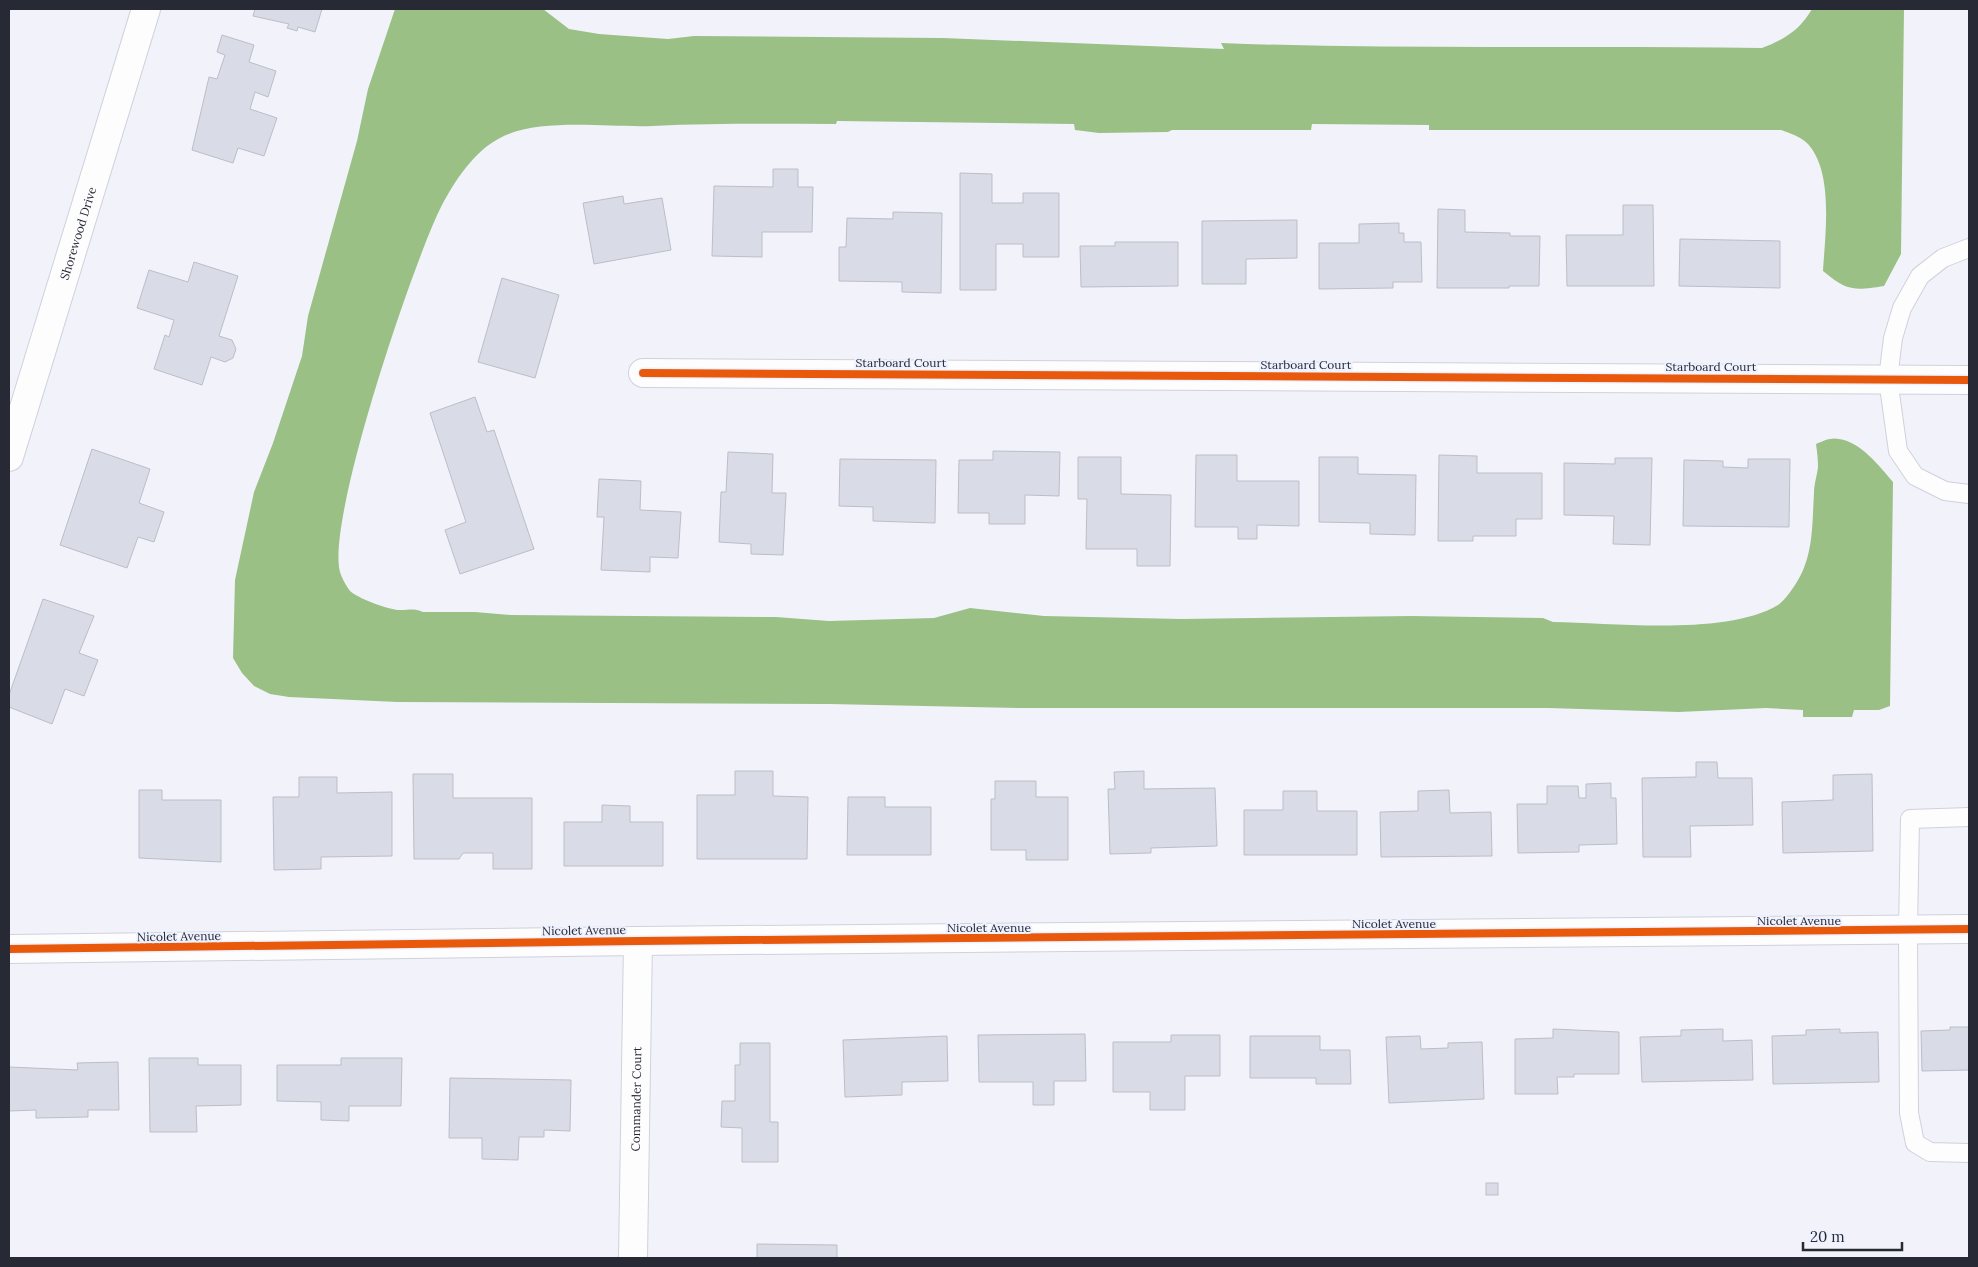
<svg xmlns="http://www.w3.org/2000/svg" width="1978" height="1267" viewBox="0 0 1978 1267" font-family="Lora,serif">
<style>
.water{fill:#9ac086}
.building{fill:#d9dbe6;stroke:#bcbdc6}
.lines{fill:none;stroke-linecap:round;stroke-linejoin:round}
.lane-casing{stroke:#cfd1dc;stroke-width:20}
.street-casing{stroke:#cfd1dc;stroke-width:30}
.lane{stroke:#fdfdfe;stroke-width:18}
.street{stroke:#fdfdfe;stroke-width:28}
.cycleway-casing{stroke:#eef1fe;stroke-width:11}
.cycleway{stroke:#e8590c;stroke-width:8}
.labels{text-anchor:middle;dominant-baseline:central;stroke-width:4;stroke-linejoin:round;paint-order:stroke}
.street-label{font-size:12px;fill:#272935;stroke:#eef1fe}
</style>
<rect width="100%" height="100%" fill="#f2f3fa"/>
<!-- water -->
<path class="water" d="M 395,9 L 543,9 L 569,29 L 599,34 L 668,39 L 694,36 L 943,38 L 1224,49 L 1221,43 C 1402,50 1582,45 1762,48 C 1785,39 1800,30 1812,9 L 1904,9 L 1901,254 L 1884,286 C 1854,291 1847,291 1823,271 C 1825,235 1834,173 1808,144 C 1801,137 1790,133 1781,130 L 1429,130 L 1429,125 L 1312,124 L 1311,130 L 1172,130 L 1168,132 L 1099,133 L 1075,130 L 1074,124 L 837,121 L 836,124 C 775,124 714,123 653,126 C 609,128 539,117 500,138 C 474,151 454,182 441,207 C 415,258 322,529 341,575 C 343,580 347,587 350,591 C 357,598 391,611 401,610 C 409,610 414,608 423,612 L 475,612 L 511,615 L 776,617 L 829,621 L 934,618 L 970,608 L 1044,616 L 1181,619 L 1412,616 L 1543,618 L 1553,622 C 1615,623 1726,636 1778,605 C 1784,601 1791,591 1795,585 C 1814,557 1812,524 1814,493 C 1814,484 1817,476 1818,467 C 1818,459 1817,451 1816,444 C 1823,441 1831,437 1839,439 C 1861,442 1879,466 1893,482 L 1890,706 L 1879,710 L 1854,710 L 1852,717 L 1803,717 L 1803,710 L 1766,708 L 1679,712 L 1548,708 L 1019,708 L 829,704 L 397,702 L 289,697 L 270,694 L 254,686 L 242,673 L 233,658 L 235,580 L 254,492 L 273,443 L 302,356 L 308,316 L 357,141 L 368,89 Z"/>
<!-- building -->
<g class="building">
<polygon points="255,9 322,9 315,32 298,27 297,31 287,28 289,24 253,16"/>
<polygon points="222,35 254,45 249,62 276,71 268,97 255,92 250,109 277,118 264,156 238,148 233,163 192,150 209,77 217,79 225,55 217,52"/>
<polygon points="773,169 798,169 798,187 813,187 812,232 762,232 762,257 712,256 714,186 773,187"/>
<polygon points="960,173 992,174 992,203 1023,203 1023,193 1059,193 1059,257 1023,257 1023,244 996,244 996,290 960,290"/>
<polygon points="623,196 624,204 662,198 671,250 594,264 583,203"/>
<polygon points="1623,205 1653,205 1654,286 1567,286 1566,235 1623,235"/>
<polygon points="1438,209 1465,210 1465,232 1510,233 1510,236 1540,236 1539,286 1509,286 1509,288 1437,288"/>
<polygon points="893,212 942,213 941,293 902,292 902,282 839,281 839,247 846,247 847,218 893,219"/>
<polygon points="1297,220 1297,258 1246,259 1246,284 1202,284 1202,221"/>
<polygon points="1399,223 1399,233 1404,233 1404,242 1421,242 1422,282 1393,282 1393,288 1319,289 1319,243 1359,243 1359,224"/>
<polygon points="1680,239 1780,241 1780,288 1679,286"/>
<polygon points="1115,242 1178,242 1178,286 1081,287 1080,246 1115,246"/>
<polygon points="194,262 238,276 219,336 232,340 236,349 233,358 225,362 211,357 202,385 154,369 165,335 169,337 174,320 137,308 149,270 188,282"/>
<polygon points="502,278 559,295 535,378 478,362"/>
<polygon points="475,397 487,432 494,430 534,549 460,574 445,530 466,522 430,413"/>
<polygon points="92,449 150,469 139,503 164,512 154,542 138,537 127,568 60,545"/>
<polygon points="993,451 1060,452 1059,496 1025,495 1025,524 989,524 989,513 958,513 959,460 993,460"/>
<polygon points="728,452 773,454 772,493 786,493 783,555 751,554 751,544 719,542 721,492 726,492"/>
<polygon points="1196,455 1237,455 1237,481 1299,481 1299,526 1257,525 1257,539 1238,539 1238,527 1195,527"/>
<polygon points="1439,455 1477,456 1477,473 1542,473 1542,519 1516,519 1516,536 1473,536 1473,541 1438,541"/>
<polygon points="1078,457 1121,457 1121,494 1171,495 1170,566 1137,566 1137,549 1086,549 1087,499 1078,499"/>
<polygon points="1319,457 1358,457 1358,474 1416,475 1415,535 1370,534 1370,523 1319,522"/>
<polygon points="1615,458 1652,458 1650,545 1613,544 1614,516 1564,515 1564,463 1615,464"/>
<polygon points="840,459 936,460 935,523 873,521 873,507 839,506"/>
<polygon points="1748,459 1790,459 1789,527 1683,526 1684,460 1723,461 1723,467 1748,468"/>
<polygon points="599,479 641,481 640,510 681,512 678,558 650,557 650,572 601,570 604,517 597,517"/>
<polygon points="43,599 94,616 79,653 98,660 84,696 65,689 52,724 9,707 9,695"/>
<polygon points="1696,762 1717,762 1718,778 1752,778 1753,825 1690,826 1691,857 1643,857 1642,778 1696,777"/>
<polygon points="735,771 773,771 773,796 808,797 807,859 697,859 697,795 735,795"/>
<polygon points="1144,771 1144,789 1215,788 1217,846 1151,848 1151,853 1110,854 1108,789 1115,789 1114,772"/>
<polygon points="413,774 453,774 453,798 532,798 532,869 493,869 493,853 463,853 459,859 414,859"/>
<polygon points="1872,774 1873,851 1783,853 1782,802 1833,800 1833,775"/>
<polygon points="299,777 337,777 337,793 392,792 392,856 321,857 321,869 274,870 273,797 299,797"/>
<polygon points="995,781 1036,781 1036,797 1068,797 1068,860 1026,860 1026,850 991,850 991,799 995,799"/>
<polygon points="1611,783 1611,798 1616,798 1617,844 1579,845 1579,852 1518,853 1517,804 1547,804 1547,786 1578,786 1579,798 1586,798 1586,784"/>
<polygon points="139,790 162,790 162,800 221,800 221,862 139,858"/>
<polygon points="1449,790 1450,813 1491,812 1492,856 1381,857 1380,812 1418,811 1418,791"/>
<polygon points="1283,791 1317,791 1317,811 1357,811 1357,855 1244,855 1244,810 1283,810"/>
<polygon points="848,797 885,797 885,807 931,807 931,855 847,855"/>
<polygon points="602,805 630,806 630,822 663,822 663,866 564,866 564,822 602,822"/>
<polygon points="1950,1027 1969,1027 1969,1070 1922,1071 1921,1031 1950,1030"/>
<polygon points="1553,1029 1619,1032 1619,1074 1574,1074 1574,1077 1557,1077 1558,1094 1515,1094 1515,1039 1553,1038"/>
<polygon points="1723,1029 1723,1041 1752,1040 1753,1080 1642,1082 1640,1037 1681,1036 1681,1030"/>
<polygon points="1840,1029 1840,1033 1878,1032 1879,1082 1773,1084 1772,1036 1806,1035 1806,1030"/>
<polygon points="1085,1034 1086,1081 1054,1081 1054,1105 1033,1105 1033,1082 979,1082 978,1035"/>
<polygon points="1171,1035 1220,1035 1220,1076 1185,1076 1185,1110 1150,1110 1150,1092 1113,1092 1113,1042 1171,1042"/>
<polygon points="947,1036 948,1081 902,1082 902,1095 845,1097 843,1040"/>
<polygon points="1250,1036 1320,1036 1320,1050 1350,1050 1351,1084 1316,1084 1316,1078 1250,1078"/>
<polygon points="1420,1036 1421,1049 1448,1048 1448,1043 1482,1042 1484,1099 1389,1103 1386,1037"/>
<polygon points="740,1043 770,1043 770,1122 778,1122 778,1162 742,1162 742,1128 721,1127 722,1101 735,1101 735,1065 740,1065"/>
<polygon points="149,1058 198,1058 198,1065 241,1065 241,1105 196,1106 197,1132 150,1132"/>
<polygon points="341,1058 402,1058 401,1106 349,1106 349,1121 321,1120 321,1102 277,1101 277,1065 341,1065"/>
<polygon points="118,1062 119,1110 88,1110 88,1117 36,1118 36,1110 9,1111 9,1067 78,1070 77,1063"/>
<polygon points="450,1078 571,1080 570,1131 544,1130 544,1137 519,1137 518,1160 482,1159 482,1138 449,1138"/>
<rect x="1486" y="1183" width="12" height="12"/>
<polygon points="757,1244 837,1245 837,1258 757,1258"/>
</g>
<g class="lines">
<!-- lane casing -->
<g class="lane-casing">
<g id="lane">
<polyline points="1969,248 1943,258 1920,276 1902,308 1893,338 1888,379 1898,451 1915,476 1945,491 1969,494"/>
<polyline points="1969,817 1910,819 1908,930 1909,1113 1915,1143 1930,1152 1969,1153"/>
</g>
</g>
<!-- street casing -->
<g class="street-casing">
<g id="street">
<polyline points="643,373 1969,380"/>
<path id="s1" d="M 9,457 L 146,9"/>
<polyline points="9,949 638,941 1969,929"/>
<path id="s2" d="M 633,1258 L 638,941"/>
</g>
</g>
<!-- lane -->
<use href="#lane" class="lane"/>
<!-- street -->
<use href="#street" class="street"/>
<!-- cycleway casing -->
<g class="cycleway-casing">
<g id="cycleway">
<polyline points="643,373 1969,380"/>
<polyline points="9,949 638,941 1969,929"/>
</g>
</g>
<!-- cycleway -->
<use href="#cycleway" class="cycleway"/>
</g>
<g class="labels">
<!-- street labels -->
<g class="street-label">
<text stroke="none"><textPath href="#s1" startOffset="234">Shorewood Drive</textPath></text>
<text x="901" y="362">Starboard Court</text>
<text x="1306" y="364">Starboard Court</text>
<text x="1711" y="366">Starboard Court</text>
<text x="1799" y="920">Nicolet Avenue</text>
<text x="1394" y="923">Nicolet Avenue</text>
<text x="989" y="927">Nicolet Avenue</text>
<text transform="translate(584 930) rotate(-1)">Nicolet Avenue</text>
<text transform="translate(179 936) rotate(-1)">Nicolet Avenue</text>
<text stroke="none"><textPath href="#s2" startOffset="159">Commander Court</textPath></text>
</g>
</g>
<!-- border -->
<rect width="1978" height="1267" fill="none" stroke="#272935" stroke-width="20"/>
<!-- scale -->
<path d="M1803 1242v8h99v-8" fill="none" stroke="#272935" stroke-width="2.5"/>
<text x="1810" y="1242" font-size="15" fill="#272935" stroke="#eef1fe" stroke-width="4" paint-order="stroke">20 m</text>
</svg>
